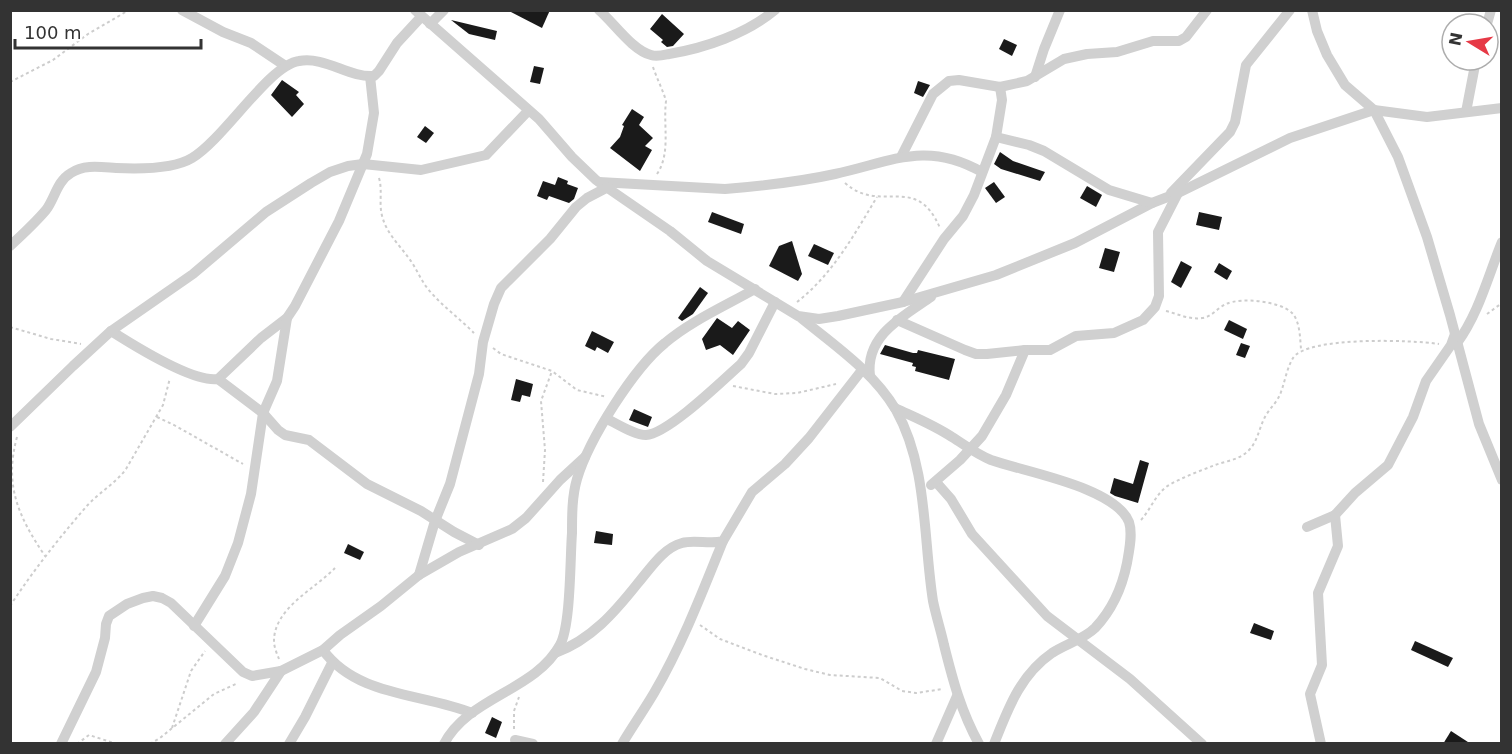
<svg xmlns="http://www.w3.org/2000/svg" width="1512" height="754" viewBox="0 0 1512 754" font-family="'DejaVu Sans',sans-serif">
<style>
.building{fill:#1a1a1a}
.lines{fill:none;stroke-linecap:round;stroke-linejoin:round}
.path{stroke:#cdcdcd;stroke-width:2;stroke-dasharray:3 3;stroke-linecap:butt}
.minor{stroke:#d0d0d0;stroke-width:10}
</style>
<rect width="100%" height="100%" fill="#fff"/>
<!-- building -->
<g class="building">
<polygon points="507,10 550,10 542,28"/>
<polygon points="662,14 684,34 673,46 667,47 661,42 663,40 650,29"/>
<polygon points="451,20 497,31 495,40 469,34"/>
<polygon points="1004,39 1017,45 1012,56 999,49"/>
<polygon points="534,66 544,68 540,84 530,82"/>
<polygon points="282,80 299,92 296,95 304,104 292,117 271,95"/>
<polygon points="918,81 930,85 923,97 914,93"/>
<polygon points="632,109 644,117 639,125 653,138 645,146 652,150 640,171 610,148 620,137 624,126 622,125"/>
<polygon points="425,126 434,133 426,143 417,137"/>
<polygon points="1000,152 1013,161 1045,172 1040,181 1001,169 994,164"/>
<polygon points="558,177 568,181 567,184 578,188 574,199 569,203 549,196 547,200 537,196 543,181 555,185"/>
<polygon points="994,182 1005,197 996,203 985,188"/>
<polygon points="1087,186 1102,195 1096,207 1080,198"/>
<polygon points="712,212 744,224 741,234 708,222"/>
<polygon points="1199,212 1222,217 1219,230 1196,225"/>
<polygon points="792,241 802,274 798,281 769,266 779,246"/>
<polygon points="814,244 834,253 828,265 808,256"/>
<polygon points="1105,248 1120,252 1114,272 1099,268"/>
<polygon points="1181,261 1192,267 1181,288 1171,282"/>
<polygon points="1219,263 1232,271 1227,280 1214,272"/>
<polygon points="700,287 708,293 693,314 682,321 678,318"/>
<polygon points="717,318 732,328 738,321 750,330 733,355 720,345 706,350 702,339"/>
<polygon points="1229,320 1247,329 1243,339 1224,330"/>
<polygon points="592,331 614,342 608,353 597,347 595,351 585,346"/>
<polygon points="1241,343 1250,346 1245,358 1236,355"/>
<polygon points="885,345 913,353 917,353 918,350 955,359 949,380 915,371 916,367 912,366 913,363 880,354"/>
<polygon points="516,379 533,384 530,397 522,395 520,402 511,400"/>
<polygon points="634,409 652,417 648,427 629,420"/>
<polygon points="1140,460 1149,463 1138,503 1115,496 1110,493 1114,478 1133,484"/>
<polygon points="596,531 613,534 612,545 594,543"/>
<polygon points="348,544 364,552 360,560 344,553"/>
<polygon points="1254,623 1274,631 1271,640 1250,633"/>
<polygon points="1415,641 1453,658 1448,667 1411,650"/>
<polygon points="492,717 502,722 496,738 485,733"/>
<polygon points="1451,731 1471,744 1443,744"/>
</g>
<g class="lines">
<!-- path -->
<g class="path">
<path d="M 653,67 C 657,79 663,90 666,101 C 663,126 671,153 657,174"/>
<polyline points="10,82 53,60 88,34 129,10"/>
<path d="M 379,178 C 383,191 378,205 383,219 C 387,233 399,245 408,257 C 415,266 419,276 425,285 C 438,303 458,317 474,333"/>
<path d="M 845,183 C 881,215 916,172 940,228"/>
<path d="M 797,302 C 832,275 854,235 877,197"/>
<path d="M 1166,311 C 1178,314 1190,320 1202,318 C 1212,317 1217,308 1226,304 C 1241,297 1280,301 1292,313 C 1300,321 1300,338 1301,349"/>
<polyline points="1487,314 1502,303"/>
<polyline points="10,327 51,339 81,344"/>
<polyline points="493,348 501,354 552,371 577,390 607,397"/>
<polyline points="733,386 775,394 797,393 836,384"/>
<polyline points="157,417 174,425 243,464"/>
<path d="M 17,437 C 4,485 18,516 45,556"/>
<polyline points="543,482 545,450 541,401 552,371"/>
<path d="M 1141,520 C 1151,509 1156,493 1169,485 C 1183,477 1200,471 1215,465 C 1226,461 1239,460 1248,451 C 1258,442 1259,427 1266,415 C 1271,407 1278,401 1281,392 C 1285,381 1287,368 1293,358 C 1307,336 1413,340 1439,344"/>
<path d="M 10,606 C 33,571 59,538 86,507 C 98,493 115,484 126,469 L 163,405 L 170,378"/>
<polyline points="700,625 720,639 762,655 805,669 830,675 880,678 902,691 916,693 943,689"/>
<path d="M 279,659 C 277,654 274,647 274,641 C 274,608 315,589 335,568"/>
<polyline points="172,728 191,671 205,651"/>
<polyline points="514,729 514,711 519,697"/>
<polyline points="77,744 89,735 117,744"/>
<polyline points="150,744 160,738 214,694 238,683"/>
</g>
<!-- minor -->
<g class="minor">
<polyline points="182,10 223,32 251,43 284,65"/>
<polyline points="415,10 539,119 572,157 596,180 670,231 707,261 798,316 819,319 838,316 903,302 996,275 1075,243 1152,203 1178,193 1290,138 1374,110 1427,117 1502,108"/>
<path d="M 599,10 C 614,23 632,50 651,55 C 657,57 664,55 669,54 C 705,48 746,34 775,10"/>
<polyline points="1312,10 1317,31 1327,55 1345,85 1374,110 1398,157 1427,237 1450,315 1479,424 1502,480"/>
<polyline points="430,24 444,10"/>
<polyline points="1487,24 1491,10"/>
<polyline points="1035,77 1044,49 1060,10"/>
<polyline points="1466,112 1476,60"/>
<polyline points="996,137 1029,145 1044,151 1109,190 1152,203"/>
<polyline points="901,157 933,94 949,81 959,80 1000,87 1027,81 1064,59 1087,54 1117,52 1153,41 1179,41 1186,37 1207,10"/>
<path d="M 599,182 L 725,189 C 761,186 799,182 835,174 C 891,162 926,140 982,172"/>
<polyline points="1171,193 1230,132 1235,122 1246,65 1290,10"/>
<path d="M 10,246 C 22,235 35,223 46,210 C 55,198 57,181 71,173 C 84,164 101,167 116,168 C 137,169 174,169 192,158 C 224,139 269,65 299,61 C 325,56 349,78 374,76 L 379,71 L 397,43 L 421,17"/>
<polyline points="903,302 944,239 963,216 974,195 996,137 1002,100 1000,87"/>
<path d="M 801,318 C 834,345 874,372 896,410 C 928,467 923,538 933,601 C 936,616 941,631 944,645 C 953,681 961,711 979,744"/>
<polyline points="897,320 965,350 976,354 987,354 1025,350 1050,350 1076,336 1114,333 1143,320 1155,307 1159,296 1158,232 1178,193"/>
<path d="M 111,331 C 133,345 193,383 218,379 L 261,338 L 287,318 L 295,306 L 339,221 L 367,154 L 374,113 L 370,76"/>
<path d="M 1457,343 C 1479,313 1488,276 1502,242"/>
<path d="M 870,376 C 865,336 902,317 931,297"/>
<polyline points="218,379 263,413 278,430 285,435 309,440 367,484 421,511 454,532 479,545"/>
<path d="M 895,408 C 914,417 934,425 952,437 C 965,445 976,454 991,460 C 1025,472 1115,487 1129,522 C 1133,534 1129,551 1127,563 C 1122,588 1113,609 1095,628 C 1084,639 1066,644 1052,653 C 1020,675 1008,709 994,744"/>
<path d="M 607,419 C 618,424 634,435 646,435 C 668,434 723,380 741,364 L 749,353 L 775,302"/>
<polyline points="10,427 73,366 111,331 193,274 266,212 311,183 330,172 348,166 363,164 421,170 486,155 528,111"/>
<polyline points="936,482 951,499 972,534 1047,616 1130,679 1202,744"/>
<polyline points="931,485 960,460 982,436 1006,395 1025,350"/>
<polyline points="1307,527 1335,515 1355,493 1388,465 1413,417 1426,381 1451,345 1455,334"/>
<polyline points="419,575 435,521 450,484 479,374 483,342 494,304 501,288 550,239 576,207 587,198 608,187"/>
<polyline points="194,626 225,576 238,543 251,494 263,413 277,381 287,318"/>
<path d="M 323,650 C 357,697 423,693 472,713"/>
<path d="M 555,653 C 591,640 615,612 638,583 C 650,569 663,548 682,543 C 695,539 710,545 723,541 L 752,492 L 785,464 L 809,438 L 862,370"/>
<polyline points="515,740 533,744"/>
<polyline points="61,744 96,672 105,638 106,624 109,616 127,604 143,598 153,596 162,598 171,603 243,672 252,676 281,671 323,650 340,635 381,606 419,575 459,552 512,529 526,518 560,480 585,457"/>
<polyline points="225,744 254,712 281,671"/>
<polyline points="289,744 305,717 332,663"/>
<path d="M 444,744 C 468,697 535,691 560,645 C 571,625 570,558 572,533 C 572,515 572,496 577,479 C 589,439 634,368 665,343 C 691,321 725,306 755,289"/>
<path d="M 622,744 C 632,727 644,710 654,693 C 682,645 702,593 723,541"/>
<polyline points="936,744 957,696"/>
<polyline points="1321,744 1310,694 1322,665 1318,593 1338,546 1335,515"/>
</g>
</g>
<!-- border -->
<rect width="1512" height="754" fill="none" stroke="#333333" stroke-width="24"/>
<!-- north arrow -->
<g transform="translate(1470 42) rotate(281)"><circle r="28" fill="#ffffff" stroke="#adadad" stroke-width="1.5"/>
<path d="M0-4.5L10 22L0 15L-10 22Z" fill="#e63946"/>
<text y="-9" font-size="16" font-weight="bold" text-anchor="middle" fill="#333333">N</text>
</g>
<!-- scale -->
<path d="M15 39v9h186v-9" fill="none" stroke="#333333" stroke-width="3"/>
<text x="24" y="39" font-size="18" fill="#333333" stroke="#ffffff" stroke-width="4.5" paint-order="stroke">100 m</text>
</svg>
